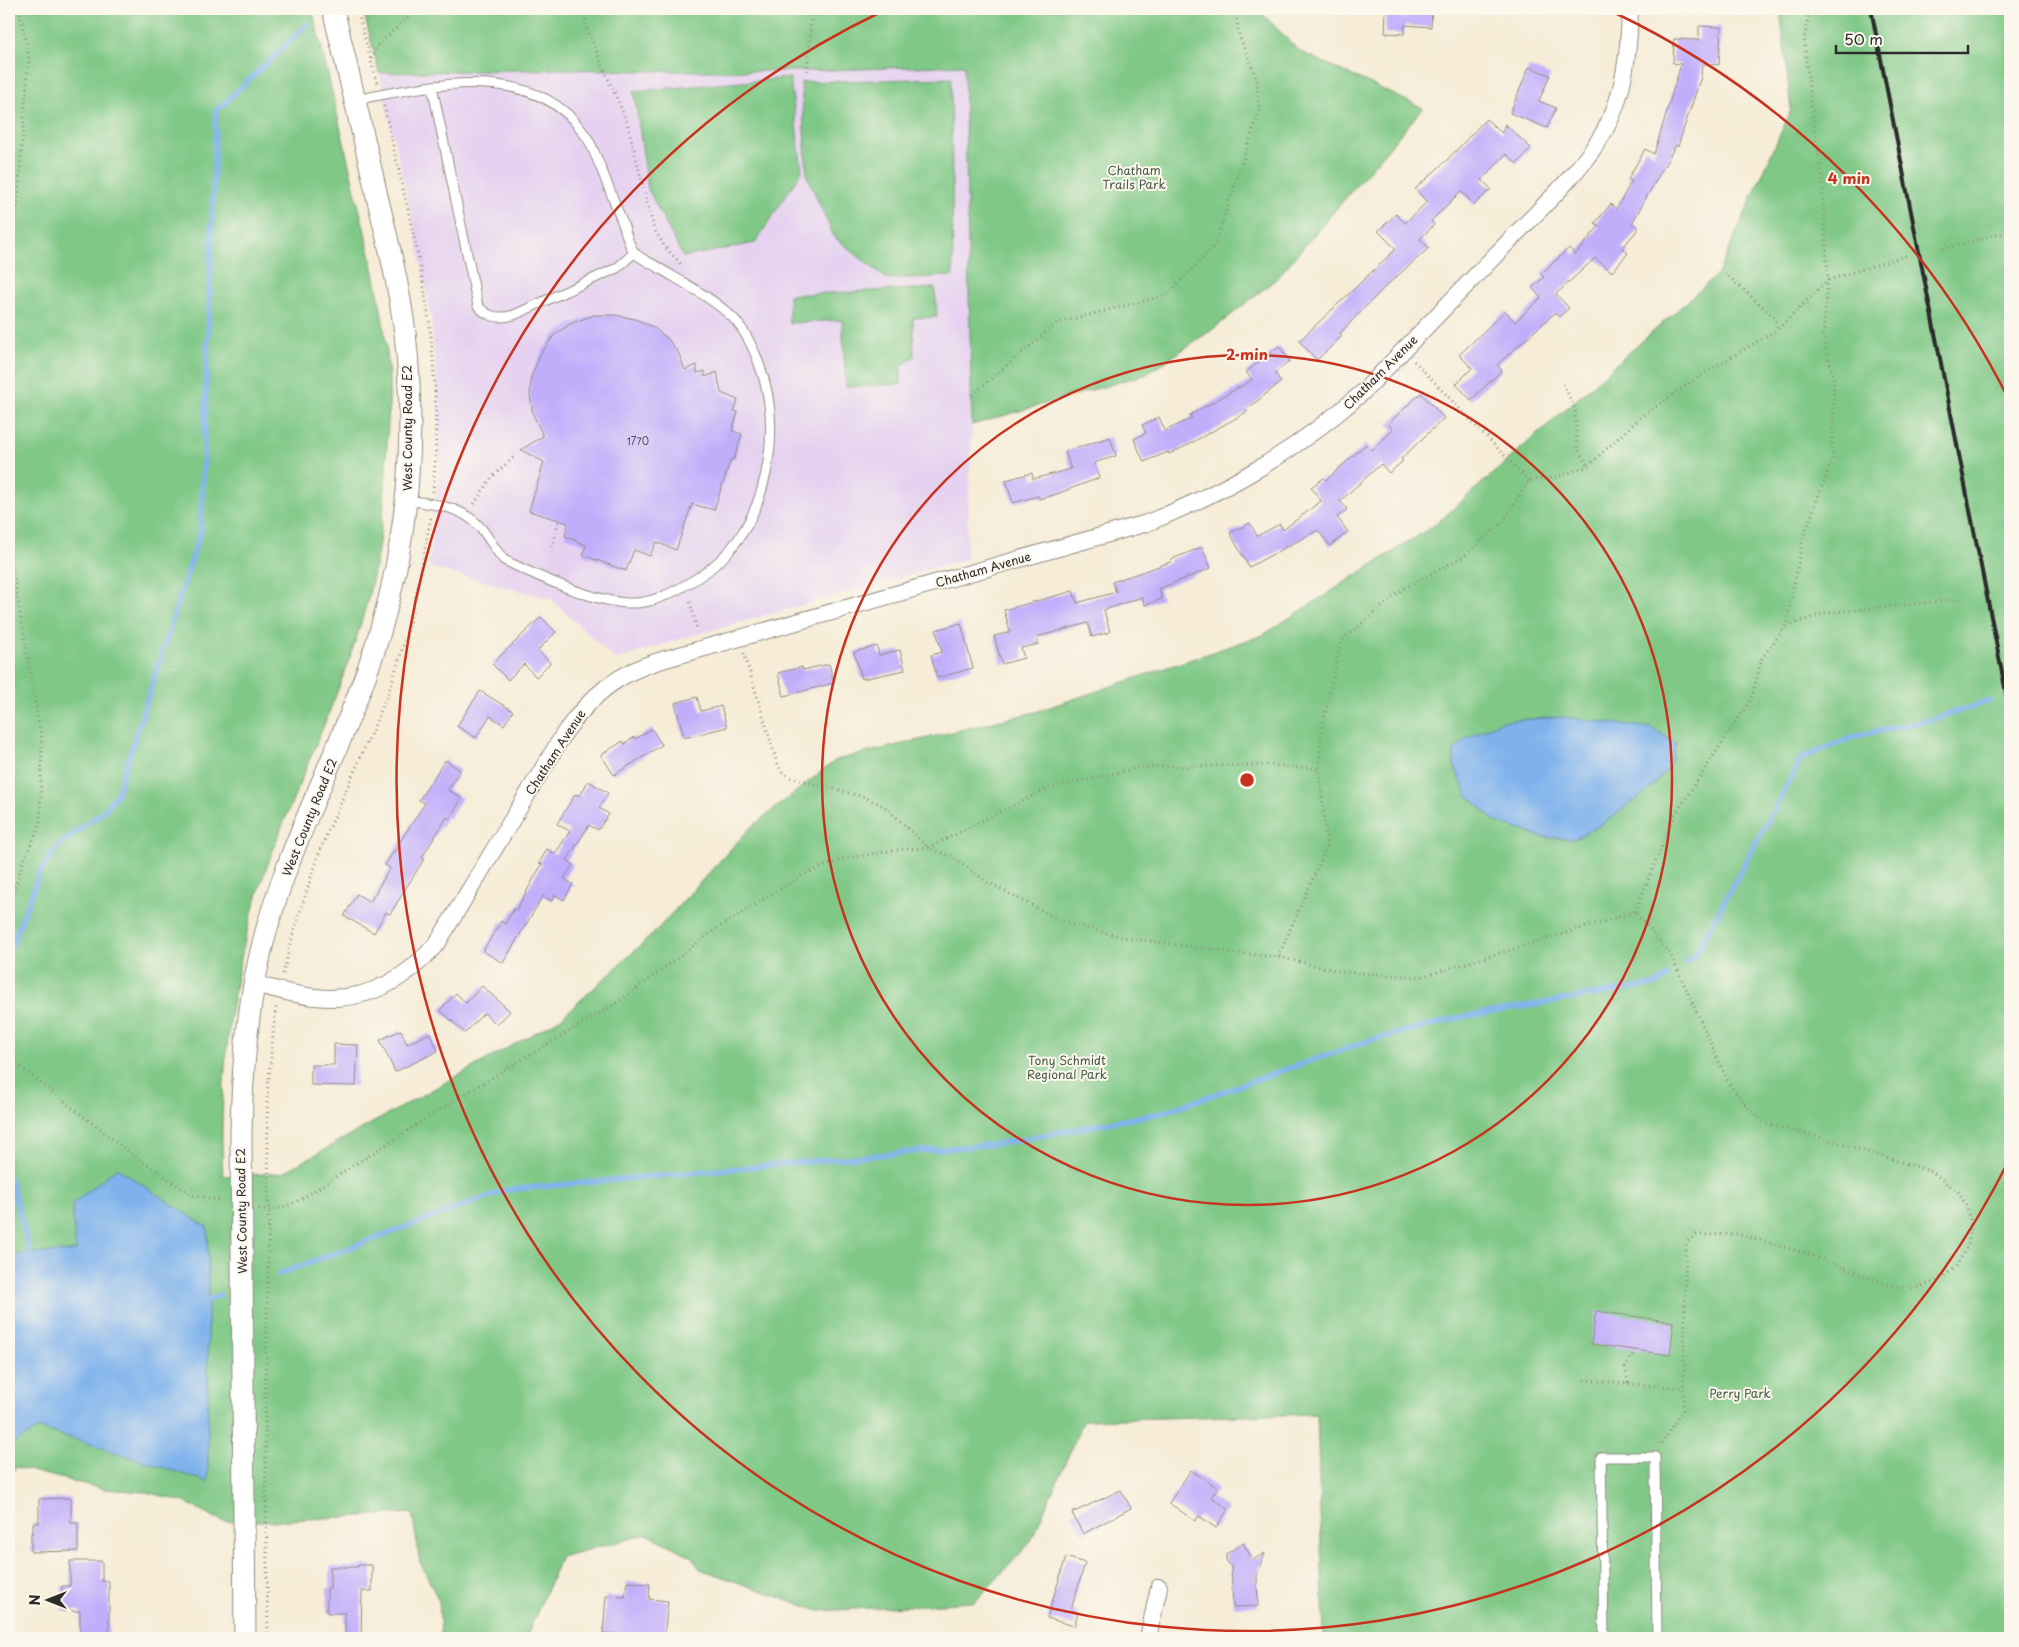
<svg xmlns="http://www.w3.org/2000/svg" width="2019" height="1647" viewBox="0 0 2019 1647" font-family="'Playpen Sans',sans-serif">
<style>
.built{fill:#e6d2f0}
.green{fill:#7fc886;stroke:#557a58}
.water{fill:#7fb2ec;stroke:#556e8c}
.lines{fill:none;stroke-linecap:round;stroke-linejoin:round}
.stream{stroke:#7fb2ec;stroke-width:5.5}
.building{fill:#c1aefb}
.service-casing{stroke:#908c81;stroke-width:11}
.minor-casing{stroke:#908c81;stroke-width:18}
.tertiary-casing{stroke:#908c81;stroke-width:23}
.path{stroke:#908c81;stroke-width:3;stroke-dasharray:1 4;stroke-linecap:butt}
.service{stroke:#fff;stroke-width:9}
.minor{stroke:#fff;stroke-width:16}
.tertiary{stroke:#fff;stroke-width:21}
.rail{stroke:#2b2b2b;stroke-width:4}
.ring{fill:none;stroke:#c8321e;stroke-width:2.5}
.labels{text-anchor:middle;dominant-baseline:central;stroke-width:4;stroke-linejoin:round;paint-order:stroke}
.number-label{font-size:10px;fill:#504c5f}
.park-label{font-size:12px;fill:#445a46;stroke:#fbf7ec}
.street-label{font-size:12px;fill:#2b2b2b;stroke:#fbf7ec}
.centre{fill:#c8321e;stroke:#fbf7ec;stroke-width:2.5}
.ring-label{font-size:15px;text-anchor:middle;font-weight:bold;fill:#c8321e;stroke:#fbf7ec;stroke-width:4;stroke-linejoin:round;paint-order:stroke}
</style>
<rect width="100%" height="100%" fill="#fbf7ec"/>
<filter id="ink" filterUnits="userSpaceOnUse"><feTurbulence type="fractalNoise" baseFrequency=".02" numOctaves="2"/><feDisplacementMap in="SourceGraphic" scale="10" xChannelSelector="R" yChannelSelector="G"/><feConvolveMatrix kernelMatrix="1 2 1 2 8 2 1 2 1" color-interpolation-filters="sRGB"/></filter>
<filter id="wash" filterUnits="userSpaceOnUse"><feTurbulence type="fractalNoise" baseFrequency=".0096" numOctaves="4" result="noise"/><feDisplacementMap in="SourceGraphic" scale="20" xChannelSelector="R" yChannelSelector="G"/><feGaussianBlur stdDeviation="1.12" result="paint"/><feColorMatrix in="noise" values="0 0 0 0 0 0 0 0 0 0 0 0 0 0 0 0 0 1.4 0 .05"/><feComposite in="paint" operator="in"/></filter>
<g filter="url(#wash)">
<rect width="100%" height="100%" fill="#f6ecd7"/>
<!-- built -->
<polygon class="built" points="964,65 972,425 966,559 670,642 616,660 551,599 429,567 438,479 439,422 431,317 416,235 379,73 568,69 642,71 807,71"/>
<!-- green -->
<g class="green">
<path d="M 9,9 L 312,9 C 327,69 341,130 355,191 C 370,253 386,316 389,380 C 390,400 388,421 387,441 C 386,495 381,549 367,602 C 340,703 289,796 257,896 C 231,980 218,1088 223,1176 L 282,1173 L 560,1019 L 653,934 L 750,828 L 836,760 L 1035,712 L 1263,635 L 1436,524 L 1718,274 L 1791,110 L 1780,9 L 2010,9 L 2010,1638 L 1324,1638 L 1317,1414 L 1084,1420 L 1030,1543 L 975,1602 L 819,1611 L 700,1569 L 691,1556 L 647,1534 L 561,1557 L 526,1638 L 441,1638 L 439,1601 L 420,1562 L 412,1513 L 273,1521 L 222,1521 L 185,1502 L 146,1492 L 104,1489 L 16,1467 L 9,1476 Z"/>
<polygon points="363,9 1258,9 1299,51 1423,108 1276,279 1216,327 1147,374 972,425 964,65 807,71 642,71 568,69 379,73"/>
<polygon points="790,78 802,171 755,243 683,257 648,189 634,91"/>
<polygon points="951,78 953,276 887,279 834,237 807,176 801,82"/>
<polygon points="935,288 937,317 913,318 914,357 901,366 901,384 846,387 842,320 789,323 789,295"/>
</g>
<!-- water -->
<g class="water">
<polygon points="1562,717 1652,728 1676,743 1670,766 1649,790 1604,823 1574,839 1543,837 1496,822 1467,795 1454,765 1454,750 1465,739 1502,721"/>
<polygon points="117,1168 208,1228 208,1482 40,1428 9,1446 9,1255 76,1251 72,1204"/>
</g>
<g class="lines">
<!-- stream -->
<g class="stream">
<polyline points="9,953 40,872 57,847 105,810 117,794 201,530 216,111 307,25"/>
<polyline points="1687,961 1695,955 1802,758 1856,736 1930,720 1990,701"/>
<polyline points="9,1175 32,1260"/>
<polyline points="279,1274 506,1190 997,1144 1161,1113 1368,1041 1462,1017 1657,984 1668,976"/>
<polyline points="202,1302 220,1295"/>
</g>
</g>
<g id="blocks">
<!-- building -->
<g class="building">
<polygon points="1386,9 1432,9 1431,27 1405,25 1404,34 1385,33"/>
<polygon points="1699,26 1721,27 1719,65 1702,64 1701,77 1678,146 1676,145 1632,223 1639,228 1622,248 1628,253 1612,272 1595,258 1556,294 1569,308 1559,317 1555,313 1497,365 1502,370 1471,400 1456,384 1472,368 1459,355 1505,311 1515,322 1541,298 1532,288 1544,277 1541,274 1569,248 1575,255 1599,226 1595,223 1611,204 1616,209 1632,181 1628,179 1645,149 1654,154 1681,64 1673,63 1674,39 1699,40"/>
<polygon points="1529,67 1550,75 1539,101 1556,108 1547,128 1510,113"/>
<polygon points="1486,119 1502,133 1505,124 1531,148 1517,164 1506,154 1482,180 1491,189 1474,205 1461,191 1431,221 1434,225 1420,239 1429,248 1385,287 1340,333 1342,336 1317,360 1299,341 1396,249 1378,231 1396,214 1405,223 1427,202 1415,189 1447,160"/>
<polygon points="594,315 615,315 635,319 653,327 668,339 679,354 685,370 697,365 697,373 705,371 705,377 717,372 721,393 738,400 734,411 738,412 732,431 742,434 734,459 731,459 714,510 692,504 676,550 656,542 650,556 634,550 626,571 583,555 586,545 565,536 568,523 529,511 544,462 521,450 543,436 533,414 530,395 531,377 541,353 555,334 572,323"/>
<polygon points="1279,346 1290,361 1275,373 1281,382 1246,410 1247,412 1184,447 1169,454 1168,452 1144,462 1134,439 1146,433 1142,425 1159,417 1165,431 1192,418 1190,415 1252,380 1246,372"/>
<polygon points="1421,393 1444,418 1401,459 1403,461 1389,473 1381,464 1340,501 1347,509 1337,517 1348,532 1330,546 1318,530 1249,567 1230,533 1250,523 1257,536 1280,524 1283,530 1321,501 1311,487 1324,478 1326,480 1366,444 1372,450 1393,430 1388,424"/>
<polygon points="1110,437 1116,456 1094,463 1099,478 1054,495 1039,499 1038,496 1013,503 1006,480 1032,473 1033,479 1071,469 1065,452"/>
<polygon points="1202,547 1211,568 1159,589 1162,599 1145,605 1142,597 1104,610 1110,632 1092,637 1088,623 1037,637 1039,644 1021,648 1024,658 1002,664 994,636 1010,632 1004,610 1073,591 1077,603 1116,592 1112,582 1171,562 1170,560"/>
<polygon points="541,617 556,632 538,650 550,663 536,677 524,664 508,680 492,664"/>
<polygon points="961,623 973,668 937,678 931,655 942,652 936,630"/>
<polygon points="877,646 879,655 900,650 905,670 862,679 854,652"/>
<polygon points="829,664 834,683 784,696 778,673 802,667 803,670"/>
<polygon points="480,691 513,711 504,725 490,716 476,738 457,726"/>
<polygon points="697,697 701,711 721,706 727,727 684,738 675,703"/>
<polygon points="652,729 662,745 614,775 601,755 623,741 624,744 634,737 635,739"/>
<polygon points="445,760 460,770 448,790 462,798 449,819 447,817 422,857 424,859 390,914 386,912 374,933 344,916 357,894 370,902 390,868 385,865 425,803 419,800"/>
<polygon points="588,781 608,793 599,808 609,814 598,830 589,825 567,860 573,864 564,879 573,884 564,900 555,895 552,901 543,896 503,963 483,951 501,921 505,924 514,909 516,910 542,864 539,863 547,849 555,854 570,831 557,824 575,794 580,796"/>
<polygon points="482,986 510,1011 497,1025 484,1013 465,1033 440,1010 456,993 466,1003"/>
<polygon points="401,1030 407,1044 430,1033 438,1051 395,1072 380,1040"/>
<polygon points="334,1044 358,1045 356,1086 311,1085 311,1065 334,1065"/>
<polygon points="1596,1311 1674,1322 1670,1355 1591,1344"/>
<polygon points="1191,1470 1218,1488 1211,1497 1228,1509 1216,1528 1199,1516 1195,1521 1169,1503"/>
<polygon points="1121,1490 1131,1508 1083,1534 1072,1513"/>
<polygon points="71,1498 71,1523 78,1523 78,1551 31,1552 31,1533 33,1533 33,1523 39,1523 39,1499"/>
<polygon points="1243,1543 1253,1560 1265,1553 1257,1575 1258,1606 1233,1607 1231,1567 1226,1560 1226,1554"/>
<polygon points="1066,1557 1085,1563 1071,1610 1078,1612 1074,1626 1047,1618"/>
<polygon points="70,1561 102,1561 102,1581 109,1581 109,1638 80,1638 80,1611 62,1611 62,1586 70,1586"/>
<polygon points="358,1565 372,1565 372,1591 362,1591 361,1638 345,1638 345,1613 327,1613 327,1588 330,1588 330,1567 358,1567"/>
<polygon points="627,1582 650,1584 649,1599 668,1601 664,1638 603,1633 606,1596 625,1597"/>
</g>
</g>
</g>
<g filter="url(#ink)">
<use href="#blocks" fill-opacity="0" stroke="#908c81" stroke-width="1"/>
<g class="lines">
<!-- service casing -->
<g class="service-casing">
<g id="service">
<path d="M 432,86 L 478,306 C 489,318 499,319 514,315 L 617,268 L 634,253"/>
<path d="M 355,100 C 426,86 529,61 580,128 C 584,134 589,139 591,145 C 603,171 612,197 623,224 C 626,232 628,244 634,252 C 638,258 652,263 659,268 C 682,282 709,296 730,315 C 742,326 752,345 758,361 C 782,421 771,501 730,550 C 717,565 699,578 682,587 C 668,595 653,602 636,603 C 599,605 537,576 504,560 C 495,550 489,538 481,528 C 462,506 434,504 406,500"/>
<polyline points="1604,1638 1601,1457 1655,1457 1657,1638"/>
</g>
</g>
<!-- minor casing -->
<g class="minor-casing">
<g id="minor">
<path d="M 255,984 C 274,989 295,995 315,997 C 366,1003 406,980 438,942 L 565,732 C 592,695 617,673 662,660 L 1147,523 C 1231,489 1294,452 1363,392 C 1412,341 1461,290 1511,239 C 1544,205 1581,172 1605,130 C 1625,94 1629,49 1630,9"/>
<polyline points="1148,1638 1159,1587"/>
</g>
</g>
<!-- tertiary casing -->
<g class="tertiary-casing">
<path id="tertiary" d="M 245,1638 L 241,1133 C 242,1065 248,997 266,931 C 295,828 349,735 380,632 C 409,536 416,432 405,333 C 399,286 388,241 377,196 C 363,133 348,71 333,9"/>
</g>
<!-- path -->
<g class="path">
<polyline points="357,9 377,83"/>
<polyline points="588,9 585,25 627,122 654,229 665,247 683,266"/>
<polyline points="371,59 377,46 417,9"/>
<polyline points="807,71 812,9"/>
<path d="M 384,106 C 400,180 421,254 430,329 C 436,383 438,438 433,492"/>
<polyline points="1943,249 1998,234 2010,234"/>
<polyline points="9,267 17,209 29,56 19,9"/>
<polyline points="1725,273 1775,318 1777,330"/>
<polyline points="1414,361 1529,481"/>
<polyline points="1563,384 1575,409 1577,448 1588,466"/>
<polyline points="972,395 1057,323 1167,295 1215,245 1259,111 1257,80 1239,35 1235,9"/>
<polyline points="474,504 492,477 516,455"/>
<polyline points="552,547 559,520"/>
<polyline points="9,549 42,741 40,825 22,864 9,908"/>
<polyline points="690,602 697,629"/>
<polyline points="1787,626 1825,613 1962,599"/>
<polyline points="744,653 776,759 781,771 789,777 864,797 884,806 928,847"/>
<polyline points="928,848 1048,788 1142,767 1267,765 1319,769 1322,728 1341,641 1404,588 1463,557 1503,522 1529,481 1557,477 1588,466 1641,417 1703,374 1777,330 1828,280 1908,255"/>
<polyline points="1635,912 1674,816 1751,699 1762,658 1786,626 1803,538 1832,459 1834,379 1823,335 1828,280 1822,176 1811,104 1804,39 1810,9"/>
<polyline points="1278,957 1327,847 1319,769"/>
<polyline points="283,974 294,930 320,850 388,694 407,634 419,581 431,516"/>
<polyline points="9,1058 130,1153 192,1195 223,1201"/>
<path d="M 259,1209 C 276,1212 288,1206 303,1198 L 460,1097 L 623,999 L 716,929 L 804,874 L 846,858 L 903,849 L 928,848 L 951,856 L 987,882 L 1062,921 L 1121,937 L 1237,953 L 1278,957 L 1344,972 L 1421,977 L 1635,912 L 1671,955 L 1729,1084 L 1749,1109 L 1766,1124 L 1818,1137 L 1931,1171 L 1958,1192 L 1967,1207 L 1971,1225 L 1968,1245 L 1955,1268 L 1935,1282 L 1915,1288 L 1889,1285 L 1805,1253 L 1737,1234 L 1696,1235 L 1686,1243 L 1683,1410 L 1660,1447"/>
<polyline points="1584,1380 1683,1388"/>
<polyline points="1628,1383 1625,1367 1634,1353"/>
<polyline points="268,1638 265,1415 269,1210 267,1098 276,1005"/>
</g>
<!-- service -->
<use href="#service" class="service"/>
<!-- minor -->
<use href="#minor" class="minor"/>
<!-- tertiary -->
<use href="#tertiary" class="tertiary"/>
<!-- rail -->
<polyline class="rail" points="1871,9 2010,713"/>
</g>
</g>
<!-- distance rings -->
<g class="ring">
<circle cx="1247" cy="780" r="425"/>
<path d="M2009 1160A851 851 0 1 1 881 12M1613 12A851 851 0 0 1 2009 400"/>
</g>
<g class="labels">
<!-- number labels -->
<g class="number-label">
<text x="638" y="440">1770</text>
</g>
<!-- park labels -->
<g class="park-label">
<text x="1134" y="170">Chatham<tspan x="1134" dy="14">Trails Park</tspan></text>
<text x="1067" y="1060">Tony Schmidt<tspan x="1067" dy="14">Regional Park</tspan></text>
<text x="1740" y="1393">Perry Park</text>
</g>
<!-- street labels -->
<g class="street-label">
<text transform="translate(1380 372) rotate(-45)">Chatham Avenue</text>
<text transform="translate(407 428) rotate(-90)">West County Road E2</text>
<text transform="translate(983 569) rotate(-16)">Chatham Avenue</text>
<text transform="translate(555 752) rotate(-57)">Chatham Avenue</text>
<text transform="translate(309 817) rotate(-68)">West County Road E2</text>
<text transform="translate(241 1211) rotate(-91)">West County Road E2</text>
</g>
</g>
<circle cx="1247" cy="780" r="8" class="centre"/>
<g class="ring-label">
<text x="1849" y="184">4 min</text>
<text x="1247" y="360">2 min</text>
</g>
<!-- margin -->
<rect width="2019" height="1647" fill="none" stroke="#fbf7ec" stroke-width="30"/>
<!-- north arrow -->
<g transform="translate(48 1600) rotate(270)" stroke="#fbf7ec" stroke-width="4" paint-order="stroke">
<path d="M0-4L9 19L0 12L-9 19Z" fill="#2b2b2b"/>
<text y="-8" font-size="14" font-weight="bold" text-anchor="middle" fill="#2b2b2b">N</text>
</g>
<!-- scale -->
<path d="M1836 45v8h132v-8" fill="none" stroke="#2b2b2b" stroke-width="2.5"/>
<text x="1844" y="45" font-size="15" fill="#2b2b2b" stroke="#fbf7ec" stroke-width="4" paint-order="stroke">50 m</text>
</svg>
